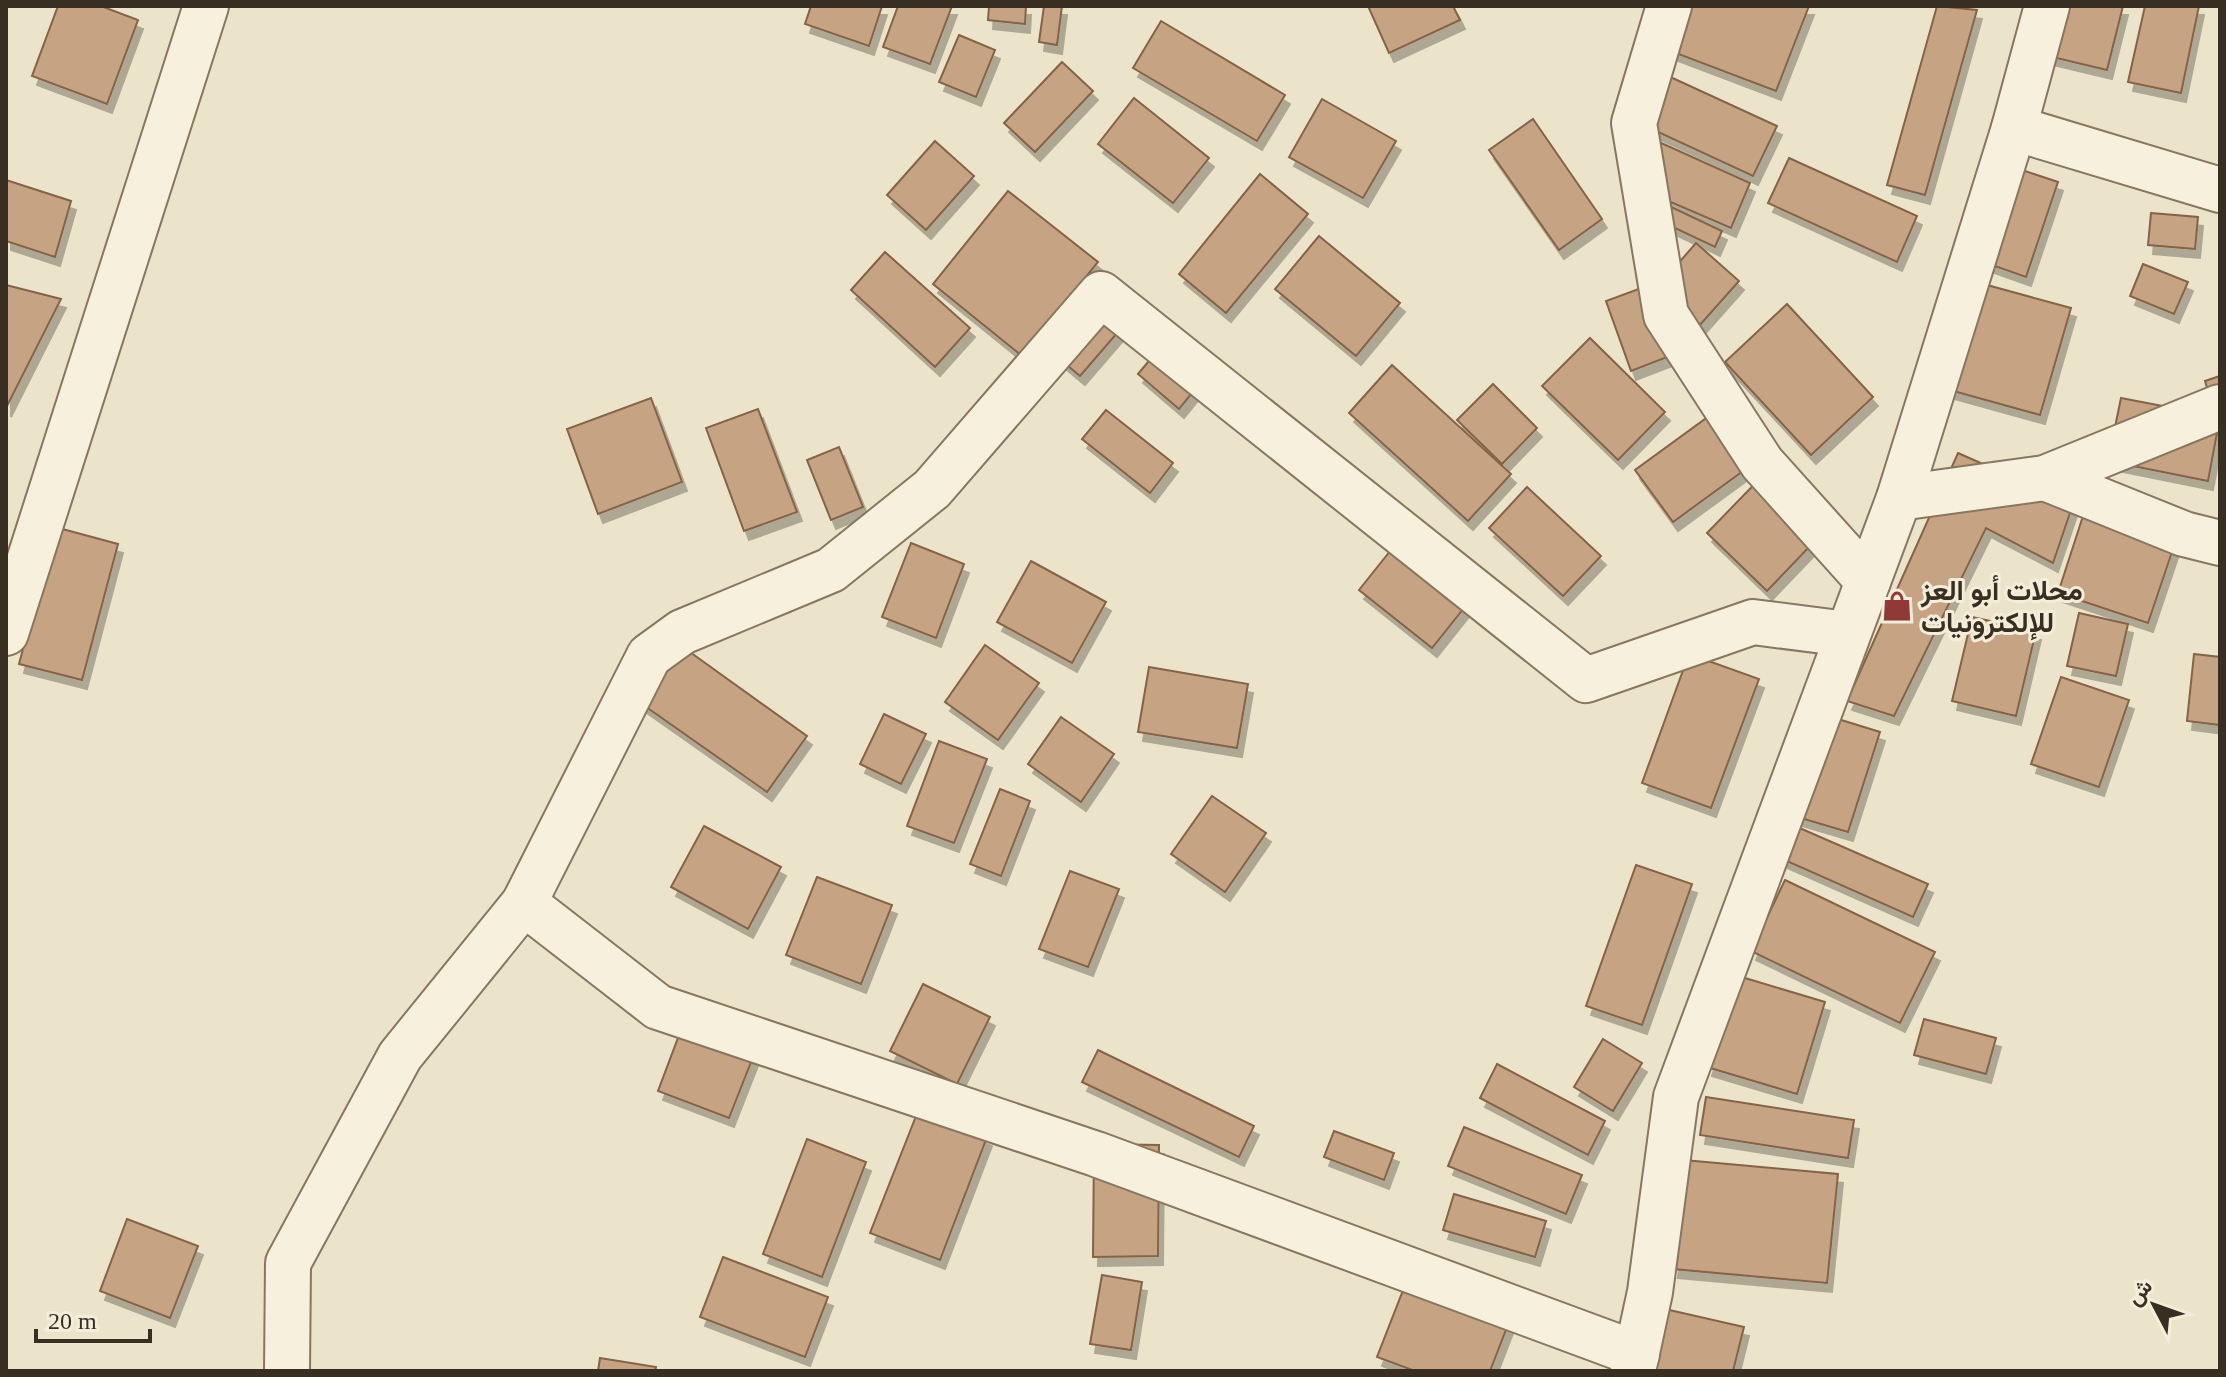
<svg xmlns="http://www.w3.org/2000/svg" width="2226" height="1377" viewBox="0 0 2226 1377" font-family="'Times New Roman',Vazirmatn,serif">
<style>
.building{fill:#c6a383;stroke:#846347;stroke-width:2;filter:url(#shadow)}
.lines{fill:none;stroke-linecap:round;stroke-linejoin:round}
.minor-casing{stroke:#87775f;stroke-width:48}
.minor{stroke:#f7f0dd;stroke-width:44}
.labels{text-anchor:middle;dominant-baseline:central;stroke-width:6;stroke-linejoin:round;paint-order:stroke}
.poi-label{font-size:28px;font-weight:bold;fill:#392e22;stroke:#f3edd9;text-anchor:start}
</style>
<defs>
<filter id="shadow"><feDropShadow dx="5" dy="9" stdDeviation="0" flood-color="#0004"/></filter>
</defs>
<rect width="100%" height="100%" fill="#ece4ca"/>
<!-- building -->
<g class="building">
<polygon points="58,6 101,6 138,20 107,104 32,76"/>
<polygon points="811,6 882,6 869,46 805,24"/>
<polygon points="898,6 952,6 930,64 883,47"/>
<polygon points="989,6 1026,6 1025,24 988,20"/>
<polygon points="1044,6 1062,6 1057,45 1039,42"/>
<polygon points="1368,6 1453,6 1460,20 1389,53"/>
<polygon points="1691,6 1809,6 1776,91 1673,52"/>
<polygon points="1937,6 1977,10 1925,195 1887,185"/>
<polygon points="2056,6 2123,6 2107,70 2044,55"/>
<polygon points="2145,6 2199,6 2181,93 2128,82"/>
<polygon points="1161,21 1285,95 1257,141 1133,68"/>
<polygon points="959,35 995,50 976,97 939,82"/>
<polygon points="1062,62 1093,91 1035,152 1004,123"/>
<polygon points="1666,75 1777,126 1753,176 1643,125"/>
<polygon points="1134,98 1209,158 1173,203 1098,144"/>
<polygon points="1322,99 1396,141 1363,198 1289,157"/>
<polygon points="1533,119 1602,219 1559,250 1489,150"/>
<polygon points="935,141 974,176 926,230 887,195"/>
<polygon points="1659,142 1750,183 1731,228 1638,188"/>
<polygon points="1789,158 1917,216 1897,262 1768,203"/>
<polygon points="2022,170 2058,182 2026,277 1989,264"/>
<polygon points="1260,174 1308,214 1226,313 1179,274"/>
<polygon points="6,180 71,201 55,257 6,241"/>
<polygon points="1008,191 1098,262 1022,356 933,284"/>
<polygon points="1667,205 1722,231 1715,247 1660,221"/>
<polygon points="2151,213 2198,217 2195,249 2148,245"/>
<polygon points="1319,236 1400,303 1356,356 1275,289"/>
<polygon points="1696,243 1739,281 1699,326 1656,289"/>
<polygon points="885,252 970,328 935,367 851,290"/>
<polygon points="2143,264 2188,282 2174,314 2130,296"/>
<polygon points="1976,282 2071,308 2040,415 1946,389"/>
<polygon points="6,285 61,299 6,408"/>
<polygon points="1644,287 1670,356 1631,371 1606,301"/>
<polygon points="1787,304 1873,397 1811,455 1725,362"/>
<polygon points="1137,310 1080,376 1043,345"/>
<polygon points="1169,337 1210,371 1179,409 1138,374"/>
<polygon points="1590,338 1665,412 1618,460 1542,386"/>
<polygon points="1392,365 1511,474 1468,521 1349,413"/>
<polygon points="2220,376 2220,409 2213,409 2205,381"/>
<polygon points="1493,384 1537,428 1502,464 1457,420"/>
<polygon points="651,398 682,482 598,514 567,429"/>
<polygon points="2121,398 2220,417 2208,481 2108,461"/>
<polygon points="758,409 797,512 744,531 706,428"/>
<polygon points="1106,410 1173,463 1150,493 1082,439"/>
<polygon points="1716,411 1754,463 1673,522 1635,470"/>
<polygon points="839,447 863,507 831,520 807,460"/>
<polygon points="1958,453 2073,504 2053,563 1986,528 1894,716 1847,701"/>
<polygon points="1776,462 1836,519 1767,591 1707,533"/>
<polygon points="1527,487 1601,556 1563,596 1489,528"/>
<polygon points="2083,516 2174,546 2148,623 2058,593"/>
<polygon points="55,527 118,544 82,680 19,664"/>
<polygon points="1407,530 1480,588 1432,648 1359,590"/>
<polygon points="911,543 964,564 936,638 882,617"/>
<polygon points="1031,561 1106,602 1072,663 997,622"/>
<polygon points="2079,613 2128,624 2116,676 2067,666"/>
<polygon points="1972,617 2036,631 2016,716 1952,701"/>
<polygon points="662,632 807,736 767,792 622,690"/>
<polygon points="985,645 1039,683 998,740 945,702"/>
<polygon points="1689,654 1759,679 1711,808 1642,783"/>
<polygon points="2194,654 2220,657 2220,725 2187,721"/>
<polygon points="1149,667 1248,684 1237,748 1138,732"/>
<polygon points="2061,677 2129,700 2099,787 2031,764"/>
<polygon points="884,714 926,734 901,784 860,764"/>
<polygon points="1825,715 1880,732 1848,832 1794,816"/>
<polygon points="1061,717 1114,754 1081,802 1028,764"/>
<polygon points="939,741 987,759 954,843 907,826"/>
<polygon points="1000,789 1030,801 1001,876 970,864"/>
<polygon points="1212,796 1266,833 1225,892 1171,854"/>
<polygon points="704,826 781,867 748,929 671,887"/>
<polygon points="1795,826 1928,884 1913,917 1780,858"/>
<polygon points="1636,865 1692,884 1642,1025 1586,1006"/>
<polygon points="1070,871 1119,889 1088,967 1039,949"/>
<polygon points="817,877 892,905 861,984 786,955"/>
<polygon points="1785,880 1935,952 1900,1023 1751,951"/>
<polygon points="1735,975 1825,1002 1797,1094 1707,1067"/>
<polygon points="923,984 990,1017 957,1084 890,1051"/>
<polygon points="690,1006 762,1034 729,1118 658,1091"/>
<polygon points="1924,1019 1996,1038 1986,1074 1914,1055"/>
<polygon points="1603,1039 1642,1063 1613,1111 1574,1087"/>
<polygon points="1098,1050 1254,1126 1239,1157 1082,1082"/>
<polygon points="1497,1064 1605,1121 1588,1155 1480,1098"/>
<polygon points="1706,1097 1854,1120 1848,1158 1700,1135"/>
<polygon points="918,1111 987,1137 940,1260 870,1233"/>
<polygon points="1464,1127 1582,1175 1566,1214 1448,1166"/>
<polygon points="1334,1131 1394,1153 1384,1180 1324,1157"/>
<polygon points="807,1139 866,1162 822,1277 763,1254"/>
<polygon points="1094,1144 1159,1145 1158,1256 1093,1257"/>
<polygon points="1684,1160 1838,1174 1827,1283 1673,1269"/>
<polygon points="1454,1194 1546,1221 1535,1257 1443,1230"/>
<polygon points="127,1219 198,1246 170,1318 100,1291"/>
<polygon points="723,1257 828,1297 805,1357 700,1317"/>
<polygon points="1416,1257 1519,1296 1490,1371 1415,1371 1377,1357"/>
<polygon points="1102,1275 1142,1282 1131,1350 1090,1344"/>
<polygon points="1643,1304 1744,1327 1733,1371 1627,1371"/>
<polygon points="600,1358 656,1367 655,1371 598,1371"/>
</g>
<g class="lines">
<!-- minor casing -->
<g class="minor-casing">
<g id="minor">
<polyline points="1669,6 1634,123 1666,315 1762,463 1868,581"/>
<polyline points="2014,128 2220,190"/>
<polyline points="2045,478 2184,534 2220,543"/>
<polyline points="1899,498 2045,478 2220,407"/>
<polyline points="6,633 206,6"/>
<polyline points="524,903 658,1007 1096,1154 1637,1354"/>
<polyline points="287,1371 288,1263 400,1056 524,903 649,656 682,632 831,570 932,489 1101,294 1586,680 1753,622 1847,634"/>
<polyline points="1633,1371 1650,1292 1676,1097 1899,498 2014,128 2047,6"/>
</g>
</g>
<!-- minor -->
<use href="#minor" class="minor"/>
</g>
<!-- icons -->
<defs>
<g id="shop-bare" transform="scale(2.4)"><path d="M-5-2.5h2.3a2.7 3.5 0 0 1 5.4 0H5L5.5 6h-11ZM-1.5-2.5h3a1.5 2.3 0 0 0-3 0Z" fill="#913934" stroke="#f3edd9" stroke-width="2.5" paint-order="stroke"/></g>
</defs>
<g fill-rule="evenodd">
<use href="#shop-bare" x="1897" y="606"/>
</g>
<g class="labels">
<!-- poi labels -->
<g class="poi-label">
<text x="1921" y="590">محلات أبو العز<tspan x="1921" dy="32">للإلكترونيات</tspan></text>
</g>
</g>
<!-- border -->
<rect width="2226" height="1377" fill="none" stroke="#392e22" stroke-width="16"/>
<!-- north arrow -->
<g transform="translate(2154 1305) rotate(311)" stroke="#f3edd9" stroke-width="6" paint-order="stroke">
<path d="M0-6L14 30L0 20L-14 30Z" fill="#392e22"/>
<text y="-12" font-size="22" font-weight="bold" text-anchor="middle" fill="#392e22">ش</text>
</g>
<!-- scale -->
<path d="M36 1329v12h114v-12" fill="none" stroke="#392e22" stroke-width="4"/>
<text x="48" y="1329" font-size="24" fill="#392e22" stroke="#f3edd9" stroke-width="6" paint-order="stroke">20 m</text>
</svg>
